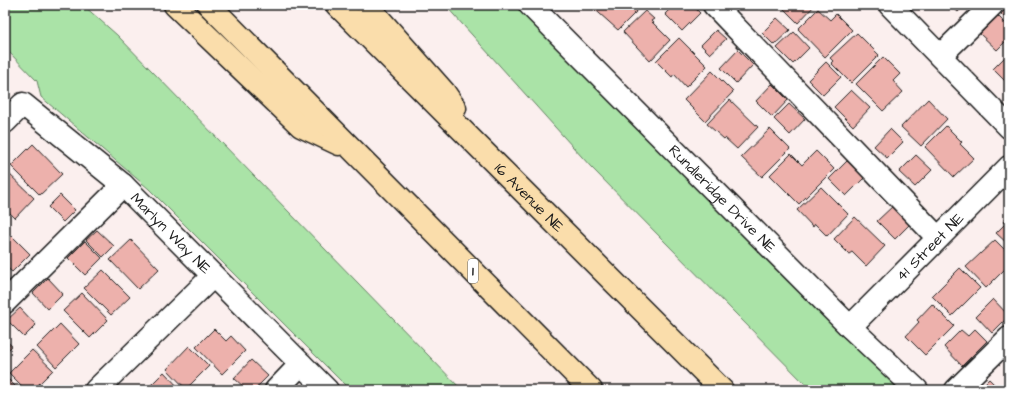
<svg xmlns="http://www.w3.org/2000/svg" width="1014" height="395" viewBox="0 0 1014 395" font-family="'Architects Daughter',sans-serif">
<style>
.green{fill:#aae3a7;stroke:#638062}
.building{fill:#edb1ac;stroke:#1c1c1c}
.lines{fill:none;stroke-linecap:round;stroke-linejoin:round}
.minor-casing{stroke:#1c1c1c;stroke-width:25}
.highway-casing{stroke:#1c1c1c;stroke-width:25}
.minor{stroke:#fff;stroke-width:22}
.highway{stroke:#faddab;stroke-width:22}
.labels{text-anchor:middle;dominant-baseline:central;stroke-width:3.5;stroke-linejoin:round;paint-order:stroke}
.shield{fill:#fff;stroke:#606060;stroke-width:1}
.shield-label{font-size:14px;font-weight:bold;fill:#1c1c1c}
.street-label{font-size:15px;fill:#1c1c1c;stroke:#fff}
</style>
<rect width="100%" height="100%" fill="#fbefee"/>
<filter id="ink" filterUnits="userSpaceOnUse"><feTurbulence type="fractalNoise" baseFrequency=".025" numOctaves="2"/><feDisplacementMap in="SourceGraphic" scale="8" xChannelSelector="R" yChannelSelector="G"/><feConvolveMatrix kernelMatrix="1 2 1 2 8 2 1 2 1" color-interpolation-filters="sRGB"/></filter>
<g filter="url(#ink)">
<!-- green -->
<g class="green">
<polygon points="5,5 83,5 117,35 462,390 350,390 149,189 41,97 37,81 5,48"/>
<polygon points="445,5 517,5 902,390 811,390 591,167"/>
</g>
<!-- building -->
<g class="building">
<polygon points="590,5 643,5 618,30"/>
<polygon points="674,5 692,5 700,13 682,31 665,14"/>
<polygon points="733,5 743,5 738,10"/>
<polygon points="780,5 815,5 798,23"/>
<polygon points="950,5 965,5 958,12"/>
<polygon points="1009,6 1009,22 1001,14"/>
<polygon points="818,9 830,20 836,14 852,30 825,57 798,29"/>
<polygon points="645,11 654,19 651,21 670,40 650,61 623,32"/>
<polygon points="998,16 1009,27 1009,38 997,50 980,34"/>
<polygon points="777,18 790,30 774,45 762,33"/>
<polygon points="716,30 726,39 710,54 701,45"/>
<polygon points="794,32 809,48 793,64 777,48"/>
<polygon points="857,33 879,55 851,83 831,63 833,61 830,58"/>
<polygon points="679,38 707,66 686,87 674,74 672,77 656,61"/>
<polygon points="738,50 753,65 736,83 721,68"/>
<polygon points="1009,53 1009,85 993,69"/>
<polygon points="883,57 900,74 893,81 903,92 883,111 856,84"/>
<polygon points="826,62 841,77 823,95 808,80"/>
<polygon points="712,71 733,92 705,121 684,100"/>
<polygon points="772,84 788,100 772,117 756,101"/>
<polygon points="851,90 870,108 853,126 834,107"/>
<polygon points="928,99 947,119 921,146 901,127"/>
<polygon points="730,100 758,127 737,149 725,138 724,139 707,124"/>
<polygon points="789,104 805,119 790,135 774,119"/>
<polygon points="946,126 962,142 960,144 974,158 954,177 925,147"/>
<polygon points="770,129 790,149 762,177 741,157"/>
<polygon points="890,129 903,142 887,158 874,146"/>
<polygon points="33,144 62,174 40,195 11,166"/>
<polygon points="816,151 834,169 799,204 770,175 791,154 802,165"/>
<polygon points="916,155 932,170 915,187 899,172"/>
<polygon points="847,161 864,178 846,196 829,179"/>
<polygon points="6,171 34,198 15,218 5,208"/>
<polygon points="821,187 848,214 827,236 815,224 813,227 797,210"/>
<polygon points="60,195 75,210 63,222 48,207"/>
<polygon points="894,205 911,223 895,239 877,221"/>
<polygon points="1009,215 1009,245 996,233 1005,224 1003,222"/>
<polygon points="855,217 885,246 866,266 852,252 849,254 834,239"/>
<polygon points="97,230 114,246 103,257 86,240"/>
<polygon points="12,236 30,254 12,272 5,266 5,243"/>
<polygon points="131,240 159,269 138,289 110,260"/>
<polygon points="995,240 1009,254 1009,265 986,288 966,267"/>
<polygon points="85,241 102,258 85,275 68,258"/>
<polygon points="960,268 980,288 952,316 932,296"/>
<polygon points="103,270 130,297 111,315 84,288"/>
<polygon points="48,278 63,294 48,309 33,293"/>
<polygon points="82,293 108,320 90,338 63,311"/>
<polygon points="993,299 1009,316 992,333 976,316"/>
<polygon points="932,304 954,326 925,355 906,336 919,322 917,320"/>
<polygon points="20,308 36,325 24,337 7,320"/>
<polygon points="60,324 79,344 56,367 37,347"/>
<polygon points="214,329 226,341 231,336 245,351 222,374 196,347"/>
<polygon points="975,329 987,341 962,366 944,347 961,330 968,336"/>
<polygon points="5,340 12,346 5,353"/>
<polygon points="189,346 209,366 186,389 167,369"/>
<polygon points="32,350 53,370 33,390 26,390 9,373"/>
<polygon points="251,360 268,376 254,390 247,390 234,378"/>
<polygon points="164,372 181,390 146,390"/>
<polygon points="5,376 19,390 5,390"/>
<polygon points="989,379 1000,390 978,390"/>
</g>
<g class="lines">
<!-- minor casing -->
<g class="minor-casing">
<g id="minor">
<path id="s1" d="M 530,5 L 850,327 L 917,390"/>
<polyline points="714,5 938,238"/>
<polyline points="890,5 1009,127"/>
<polyline points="940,56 992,5"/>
<path id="s2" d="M 5,122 L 23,104 L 123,185 L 327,390"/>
<polyline points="5,302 123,185"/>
<path id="s3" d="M 850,327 L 1009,167"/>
<polyline points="96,390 213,276"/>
<polyline points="276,390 301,364"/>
<polyline points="956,390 1009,338"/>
</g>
</g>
<!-- highway casing -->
<g class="highway-casing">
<g id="highway">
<polyline points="175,5 301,126 339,144"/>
<polyline points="209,5 591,390"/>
<path id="s4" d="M 337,5 L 722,390"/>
<polyline points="367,5 444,92 455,108"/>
</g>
</g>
<!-- minor -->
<use href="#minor" class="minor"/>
<!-- highway -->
<use href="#highway" class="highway"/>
</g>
</g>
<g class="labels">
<!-- shield labels -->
<rect class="shield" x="468" y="259" width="10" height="24" rx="3"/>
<g class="shield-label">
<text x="473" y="271">1</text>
</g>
<!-- street labels -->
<g class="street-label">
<text stroke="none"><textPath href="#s4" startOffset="272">16 Avenue NE</textPath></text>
<text stroke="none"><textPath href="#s1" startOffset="273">Rundleridge Drive NE</textPath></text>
<text stroke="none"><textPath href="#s2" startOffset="222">Marlyn Way NE</textPath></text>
<text stroke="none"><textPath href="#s3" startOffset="113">41 Street NE</textPath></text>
</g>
</g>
<!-- margin -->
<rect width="1014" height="395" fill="none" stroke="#fff" stroke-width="20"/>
<rect x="10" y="10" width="994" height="375" fill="none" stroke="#1c1c1c" stroke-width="1.5" filter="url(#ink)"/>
</svg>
